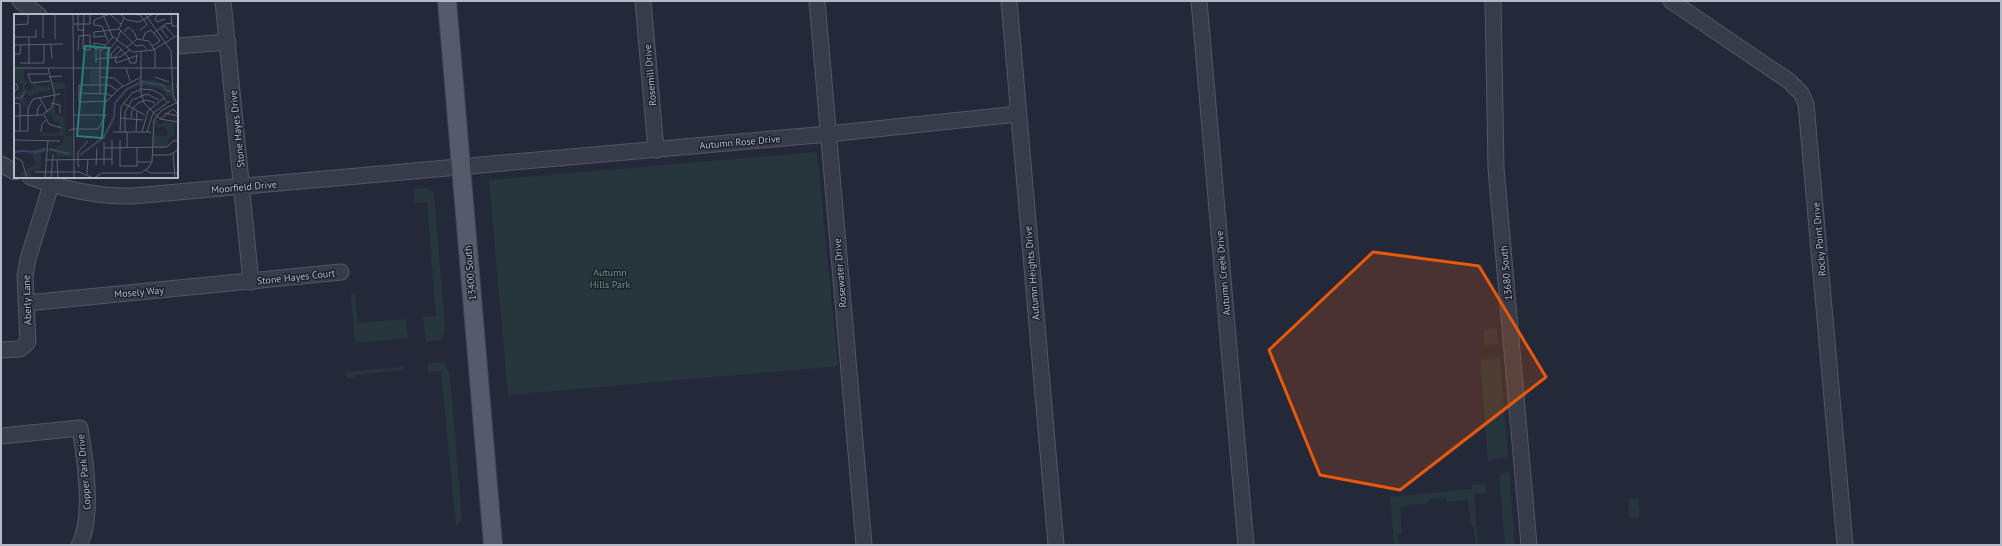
<svg xmlns="http://www.w3.org/2000/svg" width="2002" height="546" viewBox="0 0 2002 546" font-family="'PT Sans',sans-serif">
<style>
.green{fill:#27363c}
.lines{fill:none;stroke-linecap:round;stroke-linejoin:round}
.minor-casing{stroke:#535765;stroke-width:17}
.major-casing{stroke:#414553;stroke-width:20}
.minor{stroke:#383c4a;stroke-width:15}
.major{stroke:#565a6a;stroke-width:18}
.marked{fill:#e8590c;fill-opacity:0.2;stroke:#e8590c;stroke-width:3;stroke-linejoin:round}
.labels{text-anchor:middle;dominant-baseline:central;stroke-width:3;stroke-linejoin:round;paint-order:stroke}
.street-label{font-size:10px;fill:#b3b7c6;stroke:#1d212f}
.park-label{font-size:10px;fill:#6b957d;stroke:#1d212f}
.inset-river{fill:none;stroke:#3a4461;stroke-width:2}
.inset-road{fill:none;stroke:#5d6272;stroke-width:1}
.view{fill:#28807b;fill-opacity:0.15;stroke:#28807b;stroke-width:2}
.inset-edge{fill:none;stroke:#b3b7c6;stroke-width:2}
</style>
<rect width="100%" height="100%" fill="#24293a"/>
<!-- green -->
<g class="green">
<polygon points="817,152 838,366 508,395 489,180"/>
<polygon points="428,188 434,193 445,327 442,340 426,342 423,317 436,316 427,202 415,203 414,189"/>
<polygon points="355,293 358,323 406,319 408,338 355,343 351,294"/>
<polygon points="1497,328 1498,344 1484,345 1483,329"/>
<polygon points="1500,358 1508,457 1488,460 1480,360"/>
<polygon points="438,362 445,364 450,376 462,519 456,526 441,371 428,372 428,364"/>
<polygon points="403,367 403,370 354,375 354,377 346,378 346,372"/>
<polygon points="1509,472 1515,545 1505,545 1499,473"/>
<polygon points="1485,484 1486,493 1474,494 1478,545 1476,545 1474,527 1471,527 1468,500 1447,502 1446,497 1429,499 1429,503 1400,506 1402,534 1398,534 1399,545 1394,545 1390,497 1472,489 1472,485"/>
<path d="M 1639,498 C 1638,506 1641,511 1639,518 L 1629,518 L 1629,499 Z"/>
</g>
<g class="lines">
<!-- minor casing -->
<g class="minor-casing">
<g id="minor">
<polyline points="20,1 39,15"/>
<polyline points="223,1 251,282"/>
<polyline points="643,1 656,150"/>
<polyline points="817,1 864,545"/>
<polyline points="1009,1 1056,545"/>
<polyline points="1199,1 1246,545"/>
<polyline points="1493,1 1496,168 1529,545"/>
<polyline points="1671,1 1789,81 1801,93 1806,104 1845,545"/>
<polyline points="177,46 228,42"/>
<polyline points="1,164 15,172"/>
<path d="M 30,177 C 63,189 98,197 133,196 L 828,134 L 1018,114"/>
<polyline points="27,303 341,272"/>
<polyline points="1,350 20,349 28,342 25,276 28,259 51,185"/>
<path d="M 1,436 L 80,428 C 85,457 94,520 79,545"/>
</g>
</g>
<!-- major casing -->
<g class="major-casing">
<polyline id="major" points="447,1 493,545"/>
</g>
<!-- minor -->
<use href="#minor" class="minor"/>
<!-- major -->
<use href="#major" class="major"/>
</g>
<!-- marked area -->
<path class="marked" d="M 1373,252 L 1479,266 L 1546,377 L 1400,490 L 1320,475 L 1269,350 Z"/>
<g class="labels">
<!-- street labels -->
<g class="street-label">
<text transform="translate(650 75) rotate(-95)">Rosemill Drive</text>
<text transform="translate(237 129) rotate(-96)">Stone Hayes Drive</text>
<text transform="translate(740 142) rotate(-5)">Autumn Rose Drive</text>
<text transform="translate(244 187) rotate(-5)">Moorfield Drive</text>
<text transform="translate(1819 239) rotate(-95)">Rocky Point Drive</text>
<text transform="translate(470 273) rotate(-95)">13400 South</text>
<text transform="translate(840 273) rotate(-95)">Rosewater Drive</text>
<text transform="translate(1032 273) rotate(-95)">Autumn Heights Drive</text>
<text transform="translate(1223 273) rotate(-95)">Autumn Creek Drive</text>
<text transform="translate(1506 273) rotate(-95)">13680 South</text>
<text transform="translate(296 277) rotate(-6)">Stone Hayes Court</text>
<text transform="translate(139 292) rotate(-5)">Mosely Way</text>
<text transform="translate(27 300) rotate(-92)">Aberly Lane</text>
<text transform="translate(84 472) rotate(-95)">Copper Park Drive</text>
</g>
<!-- park labels -->
<g class="park-label">
<text x="610" y="272">Autumn<tspan x="610" dy="12">Hills Park</tspan></text>
</g>
</g>
<!-- overview -->
<g transform="translate(14 14)">
<rect width="164" height="164" fill="#24293a"/>
<path d="M 0,55 L 33,56 L 33,59 L 33,56 L 10,56 L 10,66 L 14,67 L 10,74 L 15,77 L 21,72 L 19,69 L 22,68 L 22,72 L 36,72 L 35,68 L 40,81 L 40,83 L 38,76 L 25,78 L 24,83 L 23,79 L 17,82 L 12,79 L 9,84 L 12,84 L 10,86 L 15,91 L 10,91 L 9,101 L 9,89 L 5,89 L 6,85 L 0,85 L 9,74 L 8,70 L 4,70 L 6,68 L 0,65 ZM 76,56 L 85,56 L 85,70 L 76,70 ZM 126,56 L 126,66 L 140,66 L 152,71 L 157,71 L 158,66 L 160,89 L 142,101 L 159,89 L 158,85 L 154,82 L 151,84 L 152,80 L 144,74 L 130,72 L 126,72 L 127,86 L 125,77 ZM 38,68 L 51,69 L 51,122 L 58,122 L 58,142 L 43,143 L 42,138 L 34,137 L 34,134 L 42,134 L 41,130 L 43,133 L 48,131 L 51,122 L 26,122 L 28,119 L 45,119 L 45,107 L 41,108 L 35,99 L 31,101 L 40,90 L 41,100 L 50,103 L 50,75 L 40,76 ZM 142,103 L 145,111 L 152,108 L 164,109 L 160,110 L 160,122 L 155,123 L 153,133 L 138,133 L 139,109 L 141,121 L 152,122 L 154,118 L 151,112 L 150,112 L 152,114 L 152,116 L 149,112 L 143,114 L 140,108 ZM 33,133 L 31,139 L 28,138 L 27,142 L 27,155 L 17,156 L 17,161 L 21,164 L 14,162 L 7,164 L 6,159 L 13,158 L 12,156 L 21,150 L 18,139 L 21,135 Z" fill="#27363c"/>
<path class="inset-river" d="M 128,68 L 149,71 L 153,77 L 157,77M 0,84 L 7,84 L 11,78M 35,135 L 56,140M 0,139 L 5,137 L 23,138 L 32,135M 66,141 L 90,123 L 100,103 L 101,89 L 113,75 L 126,69"/>
<path class="inset-road" d="M 29,0 L 29,24M 59,0 L 60,164M 64,0 L 64,16 L 70,16M 89,0 L 98,22 L 119,38 L 139,36 L 164,21M 96,0 L 107,10M 106,0 L 113,6 L 125,8 L 139,0M 117,0 L 126,1 L 131,7 L 133,11 L 126,16M 131,0 L 157,37 L 159,81 L 164,92M 144,0 L 141,5 L 143,8 L 151,5M 157,0 L 158,12 L 164,12M 59,10 L 76,10 L 76,0M 0,11 L 14,10 L 14,0M 105,15 L 110,4M 0,17 L 1,23 L 22,23 L 22,16M 110,18 L 114,13 L 120,18 L 123,25M 140,19 L 151,10 L 158,9M 91,22 L 80,23 L 80,18 L 105,15 L 122,32M 154,24 L 147,15 L 151,12 L 160,22M 41,25 L 41,0M 129,25 L 131,19 L 137,16 L 146,27 L 138,32M 94,27 L 88,12 L 80,11 L 80,6 L 96,0M 0,31 L 49,30M 37,31 L 38,44M 122,32 L 129,31 L 133,35M 113,33 L 123,25 L 135,27 L 141,37 L 141,54M 82,34 L 82,49M 69,35 L 70,0M 108,35 L 101,42 L 102,49 L 122,42M 64,36 L 65,22 L 76,21 L 76,36 L 69,35M 87,36 L 80,34 L 80,29 L 91,31M 127,38 L 127,78 L 130,89 L 146,105 L 164,108M 0,40 L 6,40 L 7,31M 93,44 L 93,38 L 102,28 L 107,16M 97,44 L 97,40 L 104,32 L 114,43 L 116,49 L 122,49 L 123,40M 82,45 L 106,43 L 116,36M 6,49 L 30,49 L 30,31M 15,50 L 15,23M 0,54 L 164,54M 112,54 L 116,67M 35,63 L 48,62M 86,63 L 100,64 L 109,72M 141,63 L 155,68M 17,69 L 14,60 L 34,60M 17,69 L 36,67M 0,70 L 3,70 L 4,75 L 0,78M 163,74 L 164,60M 103,76 L 95,71 L 65,71 L 65,88 L 93,87 L 106,74 L 127,63M 65,79 L 93,80 L 98,82M 86,80 L 86,38 L 99,23M 25,83 L 34,98M 0,89 L 6,90 L 6,117M 37,89 L 46,91 L 46,99M 109,89 L 131,101M 151,99 L 164,102M 30,101 L 35,110 L 47,114M 0,102 L 28,101 L 38,93 L 41,82 L 34,54M 23,102 L 24,94 L 27,90M 106,104 L 129,106M 117,104 L 118,96 L 124,89 L 133,86 L 141,89M 146,105 L 159,95 L 164,100M 164,108 L 164,126M 0,117 L 14,117 L 14,94 L 19,85 L 46,80M 55,117 L 58,115 L 84,115 L 92,101 L 59,101M 27,118 L 28,110 L 32,106M 99,118 L 137,118M 106,118 L 107,93 L 118,79 L 128,75 L 139,76 L 148,81 L 153,88M 111,118 L 111,98 L 118,86 L 133,80 L 145,86M 113,118 L 113,134M 122,118 L 123,97M 128,118 L 134,97 L 150,84M 133,118 L 139,99 L 156,87M 0,126 L 46,127M 98,126 L 98,151M 106,126 L 106,152 L 123,152 L 123,134M 90,128 L 90,151M 90,134 L 153,133 L 159,127 L 164,126M 159,139 L 161,164M 138,141 L 155,141 L 164,136M 0,143 L 8,147 L 13,164M 31,146 L 98,145M 43,146 L 44,164M 123,148 L 138,148M 82,151 L 83,134M 66,152 L 64,152 L 64,138 L 74,127M 132,156 L 136,159 L 164,159M 21,158 L 65,158 L 79,164M 73,160 L 74,145M 31,164 L 34,126M 37,164 L 39,140M 80,164 L 88,159 L 127,159 L 134,154 L 138,148 L 140,106 L 148,96 L 162,89"/>
<path class="view" d="M 71,32 L 95,34 L 88,124 L 63,122 Z"/>
<rect width="164" height="164" class="inset-edge"/>
</g>
<!-- border -->
<rect width="2002" height="546" fill="none" stroke="#b3b7c6" stroke-width="4"/>
</svg>
